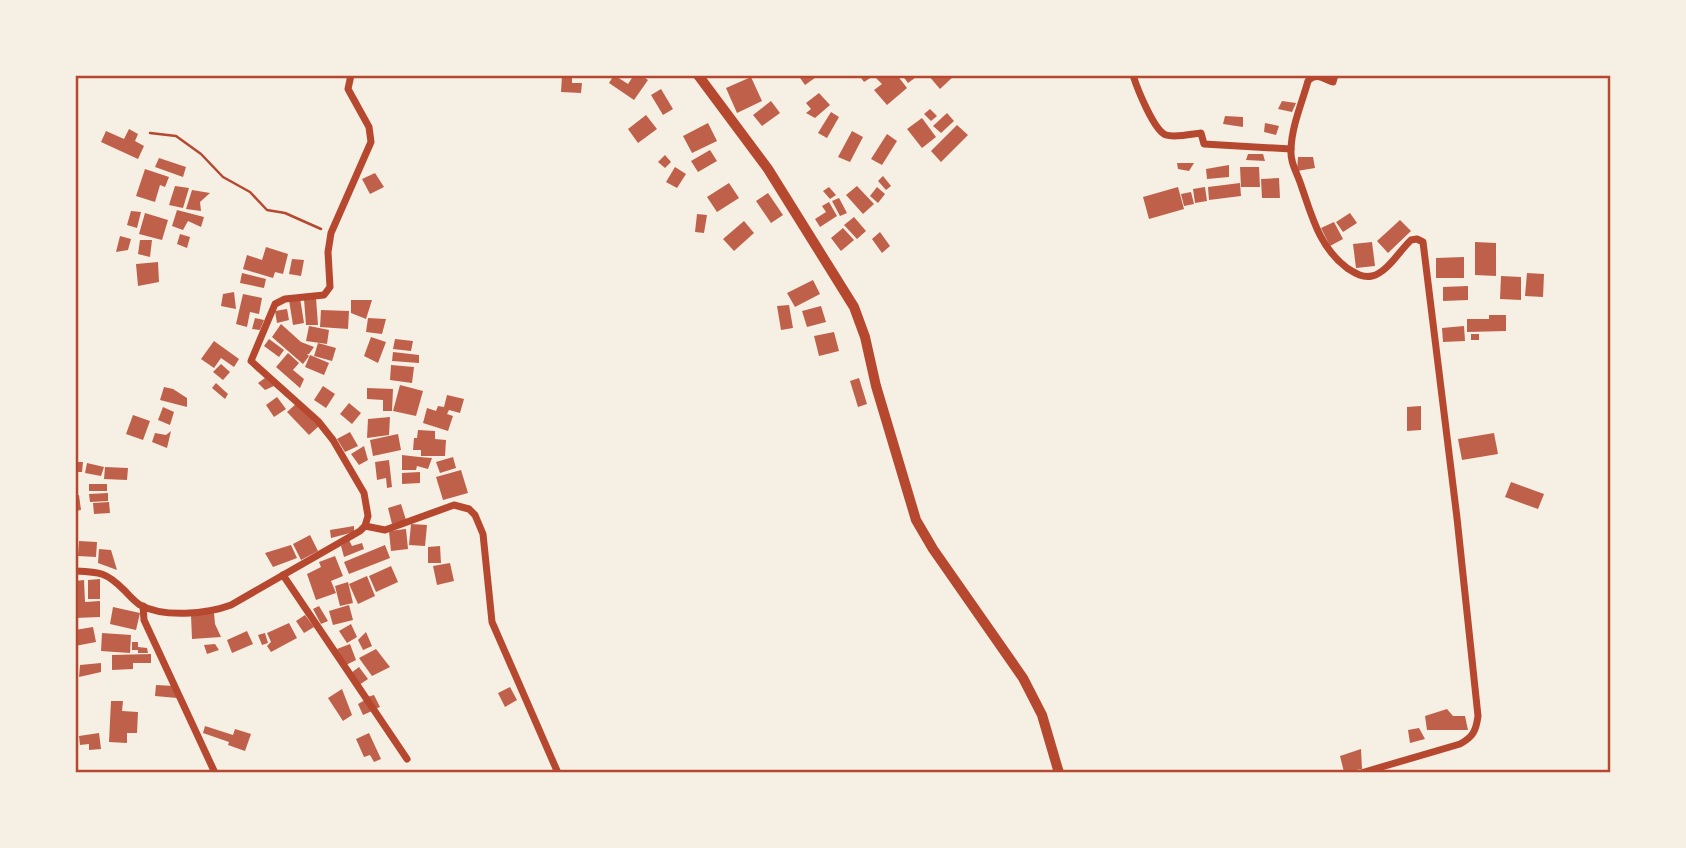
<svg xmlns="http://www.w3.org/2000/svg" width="1686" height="848" viewBox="0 0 1686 848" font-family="Quicksand,sans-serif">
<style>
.building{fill:#bf614a}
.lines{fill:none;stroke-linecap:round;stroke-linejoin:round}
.path{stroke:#b5482f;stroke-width:2.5}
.minor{stroke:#b5482f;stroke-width:7}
.tertiary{stroke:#b5482f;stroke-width:10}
.neatline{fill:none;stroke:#b5482f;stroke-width:2.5}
</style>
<rect width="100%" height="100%" fill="#f6efe4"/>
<!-- building -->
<g class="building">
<polygon points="614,75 628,84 634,75 641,75 648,80 634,100 609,83"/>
<polygon points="798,75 819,75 805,85"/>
<polygon points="859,75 875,75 864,82"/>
<polygon points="879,75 897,75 907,88 887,105 874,90 882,84 876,78"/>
<polygon points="902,75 919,75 908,83"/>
<polygon points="928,75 955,75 940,89"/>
<polygon points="562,76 572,76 572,83 582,83 581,93 561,92"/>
<polygon points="751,77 762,101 737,113 726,88"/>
<polygon points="661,89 673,109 663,115 651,95"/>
<polygon points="819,93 830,105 815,118 806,113 811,109 806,103"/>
<polygon points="771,101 780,113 762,126 753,115"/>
<polygon points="1282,101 1296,103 1292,112 1278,109"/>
<polygon points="930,109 937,116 931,121 924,114"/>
<polygon points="831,112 839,117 827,138 818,133"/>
<polygon points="947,113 954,121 941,133 933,126"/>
<polygon points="646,115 657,129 638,143 628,129"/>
<polygon points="1225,116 1243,117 1243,127 1223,124"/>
<polygon points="922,118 936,137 922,148 907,129"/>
<polygon points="708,123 717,141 692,153 683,136"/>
<polygon points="1265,123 1279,126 1276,135 1264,132"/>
<polygon points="957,125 968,135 941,162 931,151"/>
<polygon points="129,129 138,134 135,141 144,146 138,159 101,142 106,131 124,139"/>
<polygon points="852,131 863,137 850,162 838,157"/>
<polygon points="887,134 897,141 882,165 871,159"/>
<polygon points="710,150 717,161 698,172 691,161"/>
<polygon points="1248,154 1263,154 1265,161 1246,160"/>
<polygon points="665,155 671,162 665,168 658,162"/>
<polygon points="1298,157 1313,157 1315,168 1297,171"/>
<polygon points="159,158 186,167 183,177 155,167"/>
<polygon points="1177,163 1194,163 1189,171 1178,169"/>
<polygon points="1229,165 1229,177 1207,179 1206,169"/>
<polygon points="675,167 686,174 677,188 666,182"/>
<polygon points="1240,167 1259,167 1260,187 1241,187"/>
<polygon points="145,169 169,177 165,187 160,185 155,202 136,196"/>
<polygon points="375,173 384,187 370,194 362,179"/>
<polygon points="883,176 891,186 886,190 878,181"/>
<polygon points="1279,178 1280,198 1262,198 1261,179"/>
<polygon points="729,183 739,198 717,212 707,197"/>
<polygon points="1240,183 1241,196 1209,200 1208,187"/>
<polygon points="175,186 189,188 183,208 169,205"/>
<polygon points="857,186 874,204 863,214 846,195"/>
<polygon points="829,187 836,195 830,199 823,191"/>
<polygon points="877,187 885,194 878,203 870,196"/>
<polygon points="1178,187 1184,209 1149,219 1143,197"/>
<polygon points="1205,187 1207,201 1195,203 1193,189"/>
<polygon points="192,190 210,193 200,202 201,211 186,209"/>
<polygon points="1191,192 1194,204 1184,206 1181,194"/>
<polygon points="768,193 783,215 771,223 756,201"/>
<polygon points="839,198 847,213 840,216 832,201"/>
<polygon points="829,202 837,216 820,227 815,219 826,212 822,206"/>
<polygon points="177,210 204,217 201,227 188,221 183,230 172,226"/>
<polygon points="131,211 141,212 137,228 127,225"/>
<polygon points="145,213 168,220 162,240 139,234"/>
<polygon points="1350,213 1357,223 1343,232 1336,222"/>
<polygon points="697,214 707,215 704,233 695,232"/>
<polygon points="854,217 866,231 857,239 844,225"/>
<polygon points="1400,220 1411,231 1388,253 1377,241"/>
<polygon points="744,221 754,233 734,251 723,239"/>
<polygon points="1334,222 1343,239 1330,246 1321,228"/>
<polygon points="843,228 854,240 841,251 831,238"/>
<polygon points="880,232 890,246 882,253 872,239"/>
<polygon points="180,234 190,237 187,248 177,244"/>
<polygon points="120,236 131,239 128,250 116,252"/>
<polygon points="140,240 152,240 150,257 138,254"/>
<polygon points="1372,242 1375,266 1356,268 1353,244"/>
<polygon points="1475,242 1496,243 1496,276 1475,275"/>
<polygon points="266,247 288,254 283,274 275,272 273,278 243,269 247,255 262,260"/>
<polygon points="1464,257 1464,278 1436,278 1436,258"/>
<polygon points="292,259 304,260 301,276 289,274"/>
<polygon points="158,262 159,282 138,286 136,264"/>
<polygon points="242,273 266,279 264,288 240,283"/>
<polygon points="1527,273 1544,274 1543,297 1525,296"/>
<polygon points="1501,276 1521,277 1521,300 1500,299"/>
<polygon points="813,280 820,294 795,307 787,293"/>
<polygon points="1468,286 1468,300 1443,301 1443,287"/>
<polygon points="234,292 236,309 221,306 223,294"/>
<polygon points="243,294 262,298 259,314 250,312 247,327 236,324"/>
<polygon points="300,298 304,323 293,325 289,300"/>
<polygon points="316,298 318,325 306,325 304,299"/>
<polygon points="351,300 372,300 366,319 351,313"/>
<polygon points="789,305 793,328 781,330 777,306"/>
<polygon points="821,306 826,322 807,327 802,311"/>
<polygon points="287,309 289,320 277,323 275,311"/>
<polygon points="321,310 349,311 348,329 320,327"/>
<polygon points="1489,315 1506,315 1506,331 1467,332 1467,319 1489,319"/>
<polygon points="255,318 264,320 260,330 252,329"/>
<polygon points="368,318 386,319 382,334 366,332"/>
<polygon points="281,324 301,342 314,347 309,354 307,354 309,356 303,364 272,337"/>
<polygon points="309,326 329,330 327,344 306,341"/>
<polygon points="1464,326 1465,341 1443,342 1442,328"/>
<polygon points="834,332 839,351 819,356 814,336"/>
<rect x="1471" y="334" width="8" height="6"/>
<polygon points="371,337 386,342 378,363 364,356"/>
<polygon points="269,339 284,350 279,357 264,346"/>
<polygon points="395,339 413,341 411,351 393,349"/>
<polygon points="214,341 239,359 234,367 221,358 214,368 201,359"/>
<polygon points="318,343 336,348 332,361 314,356"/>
<polygon points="393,352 419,355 419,363 392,361"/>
<polygon points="288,353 299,363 293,370 304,379 300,388 276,367"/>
<polygon points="310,355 329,363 324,375 305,367"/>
<polygon points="221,364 230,372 223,380 213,372"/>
<polygon points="391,365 414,367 412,383 390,380"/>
<polygon points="265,378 274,386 265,390 258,383"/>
<polygon points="859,378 867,404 858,407 850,381"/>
<polygon points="216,383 228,394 225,399 212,388"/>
<polygon points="400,385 423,391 416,416 393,411"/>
<polygon points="323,386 335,394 326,408 314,400"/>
<polygon points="164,387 173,389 187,398 187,407 160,400"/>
<polygon points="367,388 393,389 392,411 383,411 383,400 367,399"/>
<polygon points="447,395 464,399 460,413 449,410 447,414 453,416 448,431 423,423 427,408 436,411 438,406 444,407"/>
<polygon points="277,397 286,409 274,417 266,405"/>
<polygon points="297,403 319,426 309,435 287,412"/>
<polygon points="349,403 361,413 352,424 340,414"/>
<polygon points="1421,406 1421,430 1407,431 1407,407"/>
<polygon points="163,407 174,412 170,425 158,420"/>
<polygon points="133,415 150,421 143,440 126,434"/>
<polygon points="390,417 389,435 367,438 368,419"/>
<polygon points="418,430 435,431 435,439 446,440 445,456 421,456 421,450 413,450 414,438 417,438"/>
<polygon points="171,431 167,448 152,442 155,433 166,435"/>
<polygon points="350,432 358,446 345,452 337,439"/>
<polygon points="1494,433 1498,454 1462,460 1458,439"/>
<polygon points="398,434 401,450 373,456 370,440"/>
<polygon points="364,446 368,460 359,465 351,454"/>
<polygon points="402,455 419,457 432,458 428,469 417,466 416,470 402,470"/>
<polygon points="453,457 456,468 440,473 436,462"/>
<polygon points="389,460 392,487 387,488 386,478 377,480 375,462"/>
<polygon points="75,462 83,462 82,472 75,472"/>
<polygon points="87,463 104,467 101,476 85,473"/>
<polygon points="105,467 128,468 127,480 104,479"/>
<polygon points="461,470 468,493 443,500 436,477"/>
<polygon points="420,472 420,483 402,484 402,473"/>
<polygon points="1511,482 1544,494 1538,509 1505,497"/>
<rect x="89" y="484" width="18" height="7"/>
<polygon points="108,493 108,501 90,502 89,494"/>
<polygon points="79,495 81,510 75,511 75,496"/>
<polygon points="109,502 110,513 94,514 93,503"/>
<polygon points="401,504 406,520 392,524 388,508"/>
<polygon points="411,524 427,525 425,546 409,545"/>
<polygon points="354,526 354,532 331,538 330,530"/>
<polygon points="406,529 408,549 391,551 389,531"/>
<polygon points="310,535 318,551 301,560 293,544"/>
<polygon points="349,540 352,546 362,543 364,549 344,557 341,546"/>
<polygon points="79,541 97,542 96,557 78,556"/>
<polygon points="291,545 297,558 273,567 265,553"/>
<polygon points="385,545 390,558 349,574 344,562"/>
<polygon points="440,546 441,563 428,563 428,547"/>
<polygon points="99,549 111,550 117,570 98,563"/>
<polygon points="335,556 343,576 331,581 336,593 316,600 307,574 321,567 319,562"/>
<polygon points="450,563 454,581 437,585 433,566"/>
<polygon points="391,566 398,582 376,592 369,576"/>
<polygon points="367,576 375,596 358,604 349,584"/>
<polygon points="100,579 100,599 88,599 88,580"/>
<polygon points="84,580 85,602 100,601 100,617 75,618 75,581"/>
<polygon points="348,582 353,603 340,606 335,586"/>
<polygon points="349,605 353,620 333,625 329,611"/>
<polygon points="319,606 328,621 321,624 313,609"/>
<polygon points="113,607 140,613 136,630 110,624"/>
<polygon points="214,613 215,624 221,637 192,639 191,615"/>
<polygon points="305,615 314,627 304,633 296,621"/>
<polygon points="289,623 297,638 271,652 267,646 271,642 267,633"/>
<polygon points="351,624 357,637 347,643 339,631"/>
<polygon points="93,627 96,642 75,646 75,630"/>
<polygon points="247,631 253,644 232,653 227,640"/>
<polygon points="366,632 372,646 363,650 358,640"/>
<polygon points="102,633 131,635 130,653 101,651"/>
<polygon points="265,633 268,643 262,645 258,635"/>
<polygon points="132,642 138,642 138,647 147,648 148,653 138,653 138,650 132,650"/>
<polygon points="215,644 219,650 207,654 204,645"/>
<polygon points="350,644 356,660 346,665 337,649"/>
<polygon points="376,649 390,667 372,676 359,658"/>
<polygon points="151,654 151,663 133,663 133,669 112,670 112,655"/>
<polygon points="101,663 101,672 79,677 80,665"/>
<polygon points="359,667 368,679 359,685 351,673"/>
<polygon points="156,685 175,686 177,698 155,696"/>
<polygon points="510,687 517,700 505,707 498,693"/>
<polygon points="342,689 352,715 343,721 328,698"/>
<polygon points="374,695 380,707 375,709 367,697"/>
<polygon points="365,700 372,711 363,715 358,704"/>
<polygon points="111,701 123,701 122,711 138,712 137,733 127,733 127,743 109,742"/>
<polygon points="1447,709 1453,716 1465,716 1468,730 1427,730 1425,716"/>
<polygon points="205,726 233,735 235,729 251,734 245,751 228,745 229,742 203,733"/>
<polygon points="1419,728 1425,739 1410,743 1408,730"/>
<polygon points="99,733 101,749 89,750 89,744 80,745 79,736"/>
<polygon points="369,733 381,759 374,762 370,755 364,757 356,739"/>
<polygon points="1361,749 1362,769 1344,772 1340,756"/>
</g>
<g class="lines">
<!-- path -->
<polyline class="path" points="150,133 176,136 201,154 223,177 250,192 267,210 285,213 321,229"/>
<!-- minor -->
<g class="minor">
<path d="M 1133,75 C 1137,88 1154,131 1166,135 C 1175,138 1192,134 1201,133 L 1204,144 L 1291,149"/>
<path d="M 1335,75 L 1333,82 C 1324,79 1316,72 1308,81 C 1302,103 1292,125 1291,149 C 1290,163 1297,172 1301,185 C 1312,216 1319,247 1347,268 C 1355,273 1362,278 1372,276 C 1387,273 1400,250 1411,240 L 1417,239 L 1423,242 L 1457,518 L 1478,716 C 1476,731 1473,737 1460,744 L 1361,773"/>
<polyline points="365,526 385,530 454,505 469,509 475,515 483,534 492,622 558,773"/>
<path d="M 75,571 C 100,572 106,572 124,590 C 129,595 134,601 140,605 C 164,618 207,614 231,605 L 360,531 L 365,526 L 368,516 L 364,493 L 333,440 L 318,421 L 251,361 L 275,304 L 285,299 L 324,295 L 330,287 L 328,252 L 331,233 L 371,142 L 369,127 L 348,89 L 351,75"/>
<polyline points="283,575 407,759"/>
<polyline points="143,606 144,620 215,773"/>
</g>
<!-- tertiary -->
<polyline class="tertiary" points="698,75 768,169 854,307 865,337 876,386 916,520 933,549 1023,678 1042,715 1059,773"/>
</g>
<!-- border -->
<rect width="1686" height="848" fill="none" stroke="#f6efe4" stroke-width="154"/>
<rect x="77" y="77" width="1532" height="694" class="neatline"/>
</svg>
